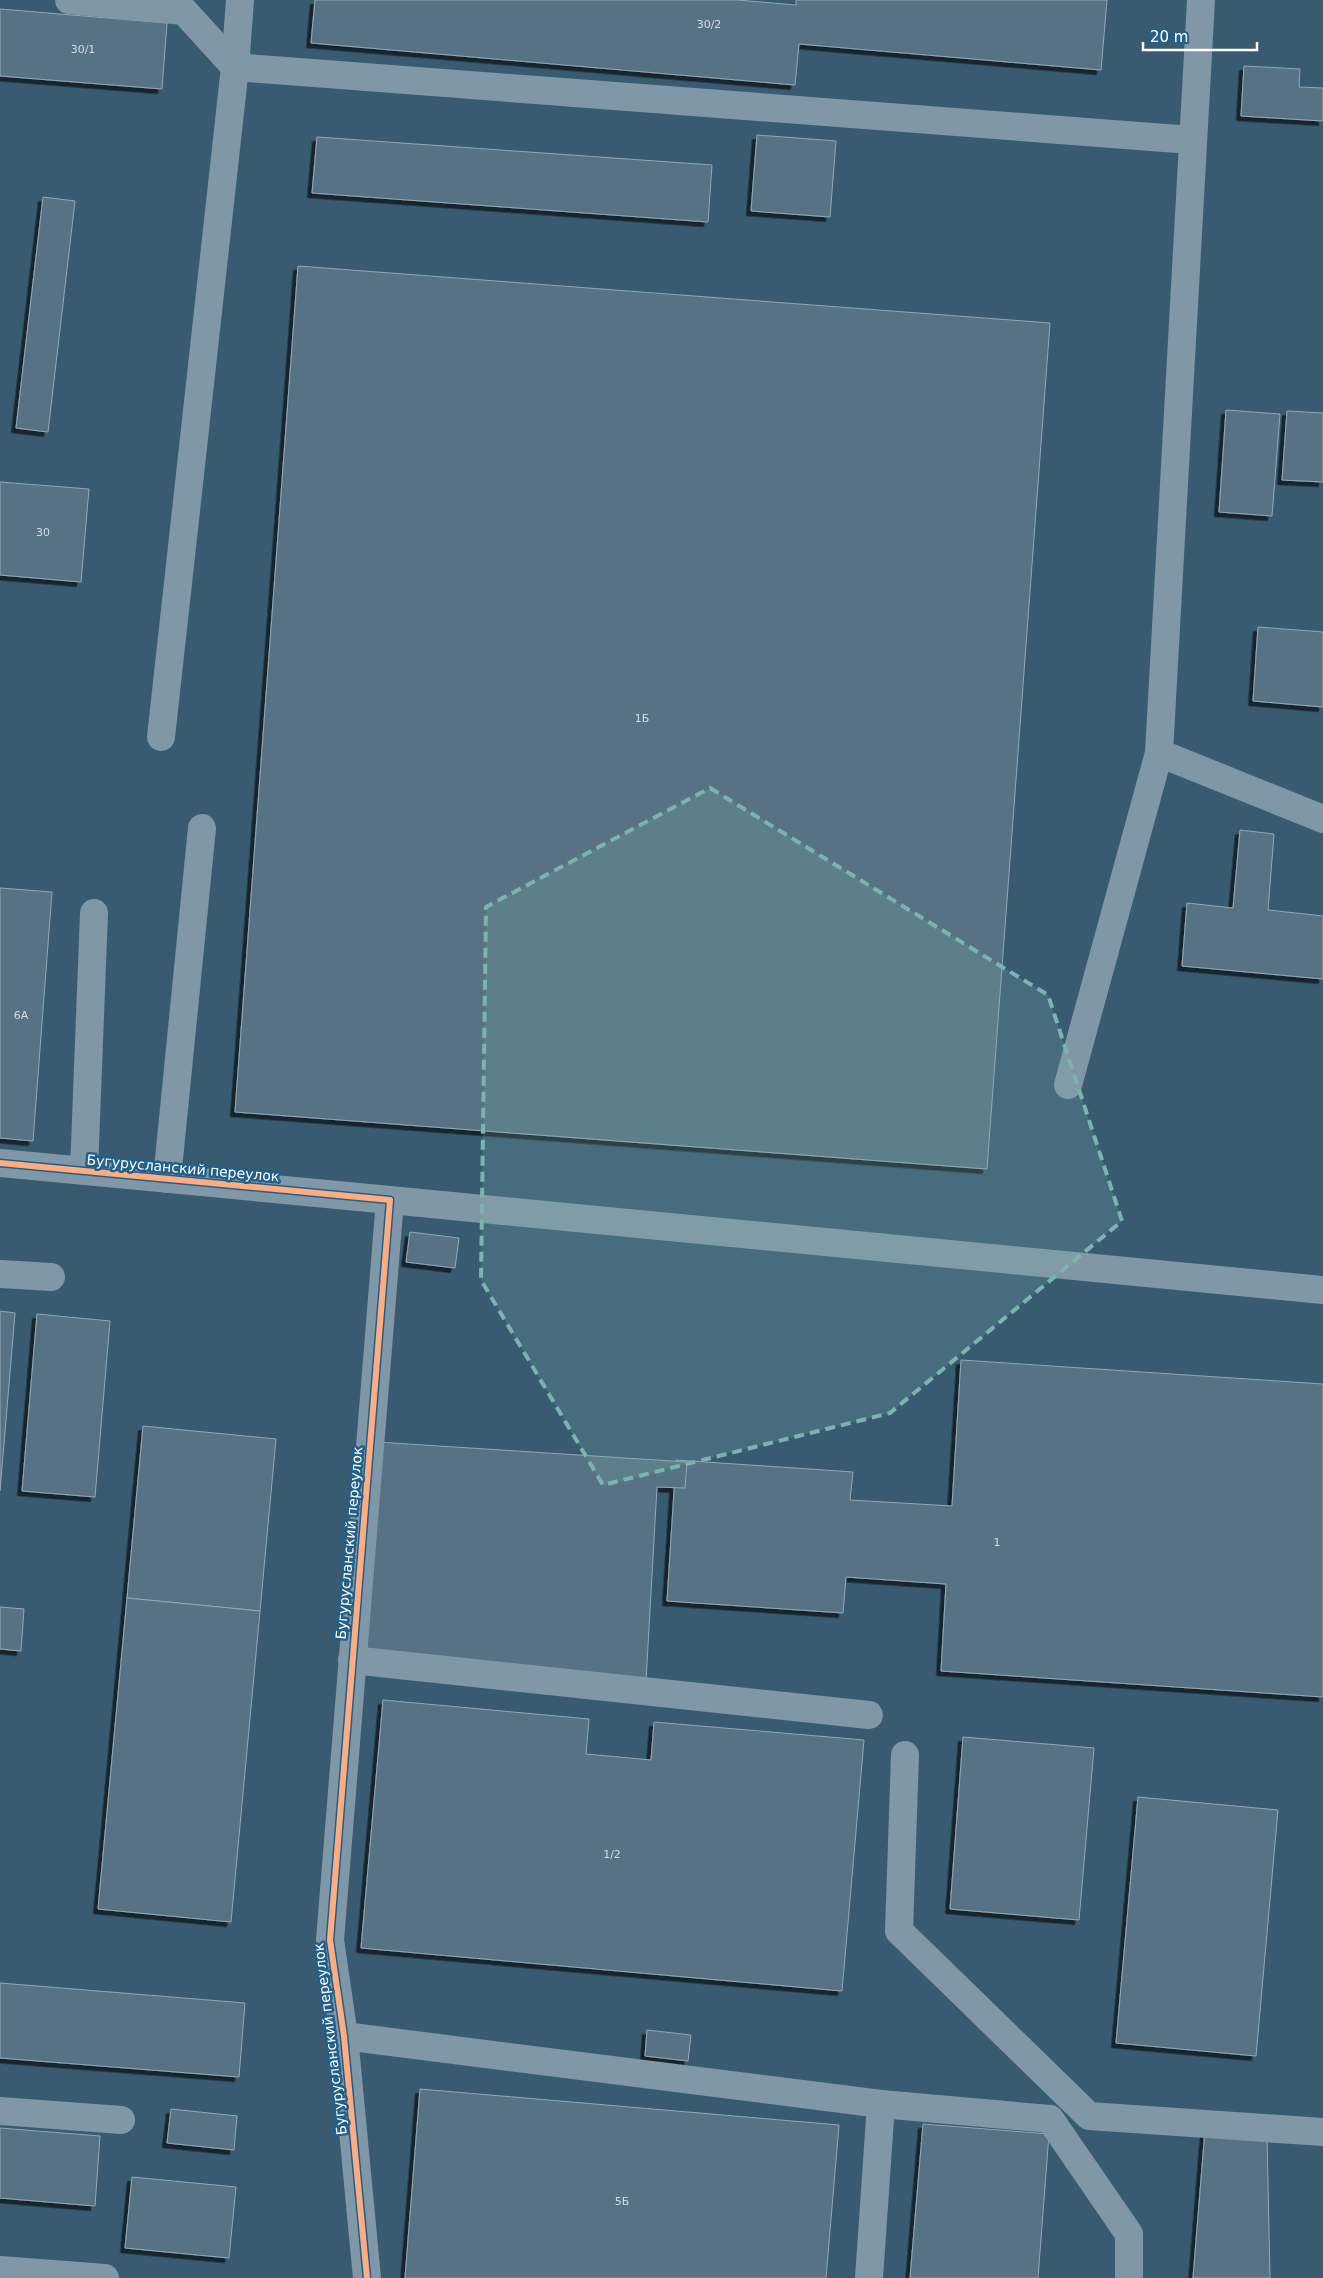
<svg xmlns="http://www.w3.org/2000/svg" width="1323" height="2278" viewBox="0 0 1323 2278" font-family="'DejaVu Sans',sans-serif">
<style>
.building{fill:#577284;stroke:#94a8b5;filter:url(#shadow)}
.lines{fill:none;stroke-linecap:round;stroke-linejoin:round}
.minor{stroke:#8097a7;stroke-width:28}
.cycleway-casing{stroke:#226089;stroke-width:9}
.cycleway{stroke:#ffac80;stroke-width:6}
.marked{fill:#7bb4af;fill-opacity:0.2;stroke:#7bb4af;stroke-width:4;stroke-dasharray:10 6;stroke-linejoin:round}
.labels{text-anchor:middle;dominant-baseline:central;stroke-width:5;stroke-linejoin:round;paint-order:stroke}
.number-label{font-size:11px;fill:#d5dce0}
.street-label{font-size:14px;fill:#fff;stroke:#226089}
</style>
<defs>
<filter id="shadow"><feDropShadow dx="-4.5" dy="4.5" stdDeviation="0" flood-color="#0009"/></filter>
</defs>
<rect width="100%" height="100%" fill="#395b72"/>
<!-- building -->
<g class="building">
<polygon points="315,0 737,0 796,5 796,0 1107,0 1101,70 799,44 795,85 311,43"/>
<polygon points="0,9 167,23 162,89 0,76"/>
<polygon points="1244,66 1300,69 1299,87 1323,88 1323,121 1241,116"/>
<polygon points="757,135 836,141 830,217 751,211"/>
<polygon points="317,137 712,165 708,222 312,193"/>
<polygon points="43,197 75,201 48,432 16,428"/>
<polygon points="298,266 1050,323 987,1169 235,1112"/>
<polygon points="1226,410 1280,414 1272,516 1219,512"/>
<polygon points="1287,411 1323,413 1323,482 1282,480"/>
<polygon points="0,482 89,489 81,582 0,575"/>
<polygon points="1258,627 1323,632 1323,707 1253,701"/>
<polygon points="1240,830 1274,834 1268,910 1323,916 1323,979 1182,966 1187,903 1233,908"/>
<polygon points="0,888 52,892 33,1141 0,1138"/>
<polygon points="410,1232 459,1238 455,1268 406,1262"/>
<polygon points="0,1311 15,1313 0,1491"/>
<polygon points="37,1314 110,1321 95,1497 22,1491"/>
<polygon points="961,1360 1323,1384 1323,1697 941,1671 946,1584 846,1577 843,1613 667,1601 676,1460 853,1472 850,1500 952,1506"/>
<polygon points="143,1426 276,1439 260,1611 127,1598"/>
<polygon points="377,1442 687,1462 685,1488 657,1487 646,1681 363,1663"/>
<polygon points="127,1598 260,1611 231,1922 98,1909"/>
<polygon points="0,1607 24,1609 21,1651 0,1649"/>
<polygon points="383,1700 589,1719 586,1754 651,1760 654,1722 864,1740 842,1991 361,1948"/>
<polygon points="963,1737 1094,1748 1079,1920 950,1909"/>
<polygon points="1138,1797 1278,1810 1256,2056 1116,2043"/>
<polygon points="0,1983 245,2003 239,2077 0,2058"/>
<polygon points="647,2030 691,2035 688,2061 645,2056"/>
<polygon points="420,2089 839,2125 826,2278 405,2278"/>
<polygon points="171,2109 237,2116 234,2150 167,2143"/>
<polygon points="923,2124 1049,2134 1038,2278 910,2278"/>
<polygon points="0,2128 100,2136 95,2206 0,2198"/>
<polygon points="1205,2130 1267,2136 1270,2278 1193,2278"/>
<polygon points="132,2177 236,2187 229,2258 125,2248"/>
</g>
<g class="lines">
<!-- minor -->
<g class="minor">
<polyline points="69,0 184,11 235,67 1191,140"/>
<polyline points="161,737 235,67 240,0"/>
<polyline points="1159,753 1323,819"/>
<polyline points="1068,1085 1159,753 1201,0"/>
<polyline points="0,1163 390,1200 330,1940 344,2036 367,2278"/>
<polyline points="84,1171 94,913"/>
<polyline points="167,1179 202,828"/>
<polyline points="390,1200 1323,1290"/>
<polyline points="0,1274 51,1277"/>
<polyline points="352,1660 869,1715"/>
<polyline points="905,1755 899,1931 1089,2116 1323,2132"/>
<polyline points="344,2036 881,2104 1050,2119 1129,2234 1129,2278"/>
<polyline points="0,2111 121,2120"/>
<polyline points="0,2270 105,2278"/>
<polyline points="869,2278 881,2104"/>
</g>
<!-- cycleway casing -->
<g class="cycleway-casing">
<polyline id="cycleway" points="0,1163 390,1200 330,1940 344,2036 367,2278"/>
</g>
<!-- cycleway -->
<use href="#cycleway" class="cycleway"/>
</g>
<!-- marked area -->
<path class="marked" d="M 710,788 L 1048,995 L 1122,1221 L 890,1413 L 603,1485 L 481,1280 L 486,907 Z"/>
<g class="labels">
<!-- number labels -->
<g class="number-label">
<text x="709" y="24">30/2</text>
<text x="83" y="49">30/1</text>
<text x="43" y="532">30</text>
<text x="642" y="718">1Б</text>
<text x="21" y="1015">6А</text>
<text x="997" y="1542">1</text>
<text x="612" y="1854">1/2</text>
<text x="622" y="2201">5Б</text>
</g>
<!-- street labels -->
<g class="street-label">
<text transform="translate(183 1168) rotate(5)">Бугурусланский переулок</text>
<text transform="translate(349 1543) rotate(-85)">Бугурусланский переулок</text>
<text transform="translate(330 2039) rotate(-97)">Бугурусланский переулок</text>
</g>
</g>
<!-- scale -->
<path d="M1143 42v8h114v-8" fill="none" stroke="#ffffff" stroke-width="2.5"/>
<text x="1150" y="42" font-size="15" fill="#ffffff" stroke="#226089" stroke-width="4" paint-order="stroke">20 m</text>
</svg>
